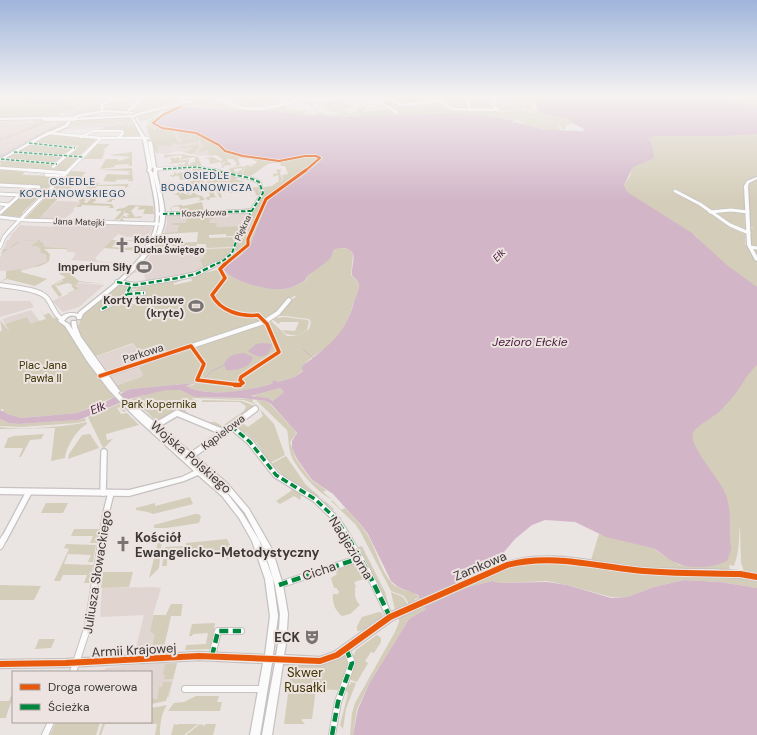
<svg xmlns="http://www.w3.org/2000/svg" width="757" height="735" viewBox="0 0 757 735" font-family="'DM Sans',sans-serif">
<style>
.built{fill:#e1d5d2}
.green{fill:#d4cdb9}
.water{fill:#d2b6c8;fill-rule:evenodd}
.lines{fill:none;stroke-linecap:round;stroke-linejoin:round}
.stream{stroke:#d2b6c8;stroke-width:1}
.minor-far4-casing{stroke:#c6c2c1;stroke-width:3.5}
.minor-far3-casing{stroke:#c6c2c1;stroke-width:4.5}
.minor-far2-casing{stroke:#c6c2c1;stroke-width:6}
.minor-far1-casing{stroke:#c6c2c1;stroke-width:8}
.minor-casing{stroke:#c6c2c1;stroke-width:8}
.tertiary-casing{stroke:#c6c2c1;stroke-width:2.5}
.secondary-casing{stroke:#c6c2c1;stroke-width:2}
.minor-far4{stroke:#fcfbfb;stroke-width:2.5}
.minor-far3{stroke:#fcfbfb;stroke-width:3}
.minor-far2{stroke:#fcfbfb;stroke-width:4}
.minor-far1{stroke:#fcfbfb;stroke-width:5.5}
.minor{stroke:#fcfbfb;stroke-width:6}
.tertiary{fill:#fcfbfb;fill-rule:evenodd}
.secondary{fill:#fcfbfb;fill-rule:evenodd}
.rail{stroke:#c8c6c6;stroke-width:1;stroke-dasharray:4.5 2;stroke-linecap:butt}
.secondary-bridge-casing{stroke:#c6c2c1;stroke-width:4.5;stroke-linecap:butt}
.secondary-bridge{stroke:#fcfbfb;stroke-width:3.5}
.quiet-far4{stroke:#00873e;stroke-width:1.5;stroke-dasharray:3.5 1.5;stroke-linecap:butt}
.quiet-far3{stroke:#00873e;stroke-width:2;stroke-dasharray:4.5 2;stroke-linecap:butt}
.quiet-far2{stroke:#00873e;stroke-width:2.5;stroke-dasharray:5.5 2.5;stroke-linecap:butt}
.quiet-far1{stroke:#00873e;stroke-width:3.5;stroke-dasharray:7 3.5;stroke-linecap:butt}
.quiet{stroke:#00873e;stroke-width:4.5;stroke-dasharray:9 4.5;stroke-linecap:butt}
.cycleway-far4-casing{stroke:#ede3e0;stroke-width:3.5}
.cycleway-far3-casing{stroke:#ede3e0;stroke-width:5}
.cycleway-far2-casing{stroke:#ede3e0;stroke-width:6}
.cycleway-far1-casing{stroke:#ede3e0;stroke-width:7}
.cycleway-casing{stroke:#ede3e0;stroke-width:8}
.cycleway-far4{stroke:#e8590c;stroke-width:2}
.cycleway-far3{stroke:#e8590c;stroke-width:3}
.cycleway-far2{stroke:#e8590c;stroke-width:3.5}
.cycleway-far1{stroke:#e8590c;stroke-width:4.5}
.cycleway{stroke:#e8590c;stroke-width:6}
.labels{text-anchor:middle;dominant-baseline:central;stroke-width:4;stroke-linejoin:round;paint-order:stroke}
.far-street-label{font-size:9px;fill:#3b3836;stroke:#ede3e0}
.far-poi-label{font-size:9px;font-weight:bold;fill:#3b3836;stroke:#ede3e0;text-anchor:start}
.far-neighbourhood-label{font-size:10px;letter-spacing:1px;fill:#07395c;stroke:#ede3e0}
.far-water-label{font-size:10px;font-style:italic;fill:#471a3d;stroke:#ede3e0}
.poi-label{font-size:11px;font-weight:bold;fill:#3b3836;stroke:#ede3e0;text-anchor:end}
.street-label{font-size:11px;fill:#3b3836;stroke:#ede3e0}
.park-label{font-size:11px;fill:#3d3400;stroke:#ede3e0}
.water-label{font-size:12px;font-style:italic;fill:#471a3d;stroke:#ede3e0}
.near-street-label{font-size:13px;fill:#3b3836;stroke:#ede3e0}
.near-poi-label{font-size:13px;font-weight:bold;fill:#3b3836;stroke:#ede3e0;text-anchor:start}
.near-park-label{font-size:13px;fill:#3d3400;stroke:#ede3e0}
</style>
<rect width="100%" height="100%" fill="#eae4e3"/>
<!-- built -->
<g class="built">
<polygon points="98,97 108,97 95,104 80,115 62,117"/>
<polygon points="498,97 531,97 518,101 515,110 501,108 502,104 497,104"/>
<polygon points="129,118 135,127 103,127 78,130 61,128 70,122"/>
<polygon points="57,120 66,120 0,157 0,123 42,122 16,135"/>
<polygon points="166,128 194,133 215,147 220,153 201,156 178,151 167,154 156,153 147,131"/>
<polygon points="57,201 81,202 73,209 74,211 62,221 38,220"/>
<polygon points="248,212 240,226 191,228 177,233 164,234 167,223 167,216 170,215"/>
<polygon points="58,222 126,225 153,226 149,238 127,237 118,234 95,258 98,261 128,264 122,270 109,267 112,263 71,260 76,254 74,254 75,252 67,252 66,248 45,247 43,250 48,252 47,262 44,264 25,270 0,271 0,258 7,240 9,240 11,235 20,225 52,227"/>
<polygon points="201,248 205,249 204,257 200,259 203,269 196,272 146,282 143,270 142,272 131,273 142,262 147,262 153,250"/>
<polygon points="79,283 104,285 79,307 63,312 52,301 78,290 74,286"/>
<polygon points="0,301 30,301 34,307 0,317"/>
<polygon points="31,310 39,323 32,325 27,317 5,324 2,319"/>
<polygon points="133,344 143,359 107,371 97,356"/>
<polygon points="136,366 139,366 143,374 141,377 115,386 109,376"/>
<polygon points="156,587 161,588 153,615 166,615 171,604 183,604 181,616 171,616 163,651 135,652 144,615 100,617 102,588"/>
<polygon points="151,663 177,663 169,697 151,701 151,672 99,672 99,670 105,670 105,668"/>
</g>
<!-- green -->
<g class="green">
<polygon points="0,97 17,97 22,100 61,105 65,102 75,102 75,99 56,97 95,97 66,113 61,113 58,115 62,116 98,97 62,117 49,116 0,119"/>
<polygon points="108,97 127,97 126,99 139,100 131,108 120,109 136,109 137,108 134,107 136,106 148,107 137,105 144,97 165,97 158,99 163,100 177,97 179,101 139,112 103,110 101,106 100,111 80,115 81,114 77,113"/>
<path d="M 237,97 L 248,98 L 250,97 L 250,101 L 253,100 L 251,97 L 253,99 L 257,99 L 256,97 L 264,98 L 262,97 L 257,100 L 261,99 L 262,105 L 264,105 L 261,100 L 272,97 L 268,99 L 283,97 L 294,100 L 289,100 L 293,101 L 291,102 C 282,99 276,99 266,101 L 267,103 L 280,100 L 281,100 L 279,102 L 282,102 L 275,104 L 266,103 L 264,106 L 267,106 L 265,108 L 237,107 L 243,103 L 233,103 L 230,100 L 226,101 L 224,100 Z"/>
<polygon points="394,97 430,97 451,106 437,99 443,97 465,97 468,109 472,109 472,105 471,105 469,99 492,97 491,101 486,100 486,101 491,102 493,108 492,103 496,110 493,111 498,111 517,120 515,121 495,117 458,113 401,115 380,101 385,98"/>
<polygon points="508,97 520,99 518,100 521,101 524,97 538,97 534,101 532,106 536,111 533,113 531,112 533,110 526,111 526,108 521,108 522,111 499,111 494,104 496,104 497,106 497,104 502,104 501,108 502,106 507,106 507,109 509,104 502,103 502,101 504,103 515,104 518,101 514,98"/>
<polygon points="539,97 550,97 572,117 576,125 571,124 565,126 566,128 563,130 561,128 562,127 559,126 559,129 563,131 561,132 545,130 520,123 527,122 523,121 521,122 502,112 525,111 534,114 537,111 534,102"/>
<polygon points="700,97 757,97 757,109"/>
<path d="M 210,98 L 213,103 L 221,101 L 222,104 L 225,105 L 224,105 L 225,107 L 234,109 L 268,109 L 271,110 L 271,109 L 279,108 L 274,107 L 274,105 L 286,102 L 287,102 L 278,106 L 291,103 L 293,104 L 287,105 L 287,108 L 284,110 L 307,110 L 307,111 L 303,114 L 318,114 L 313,107 L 305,102 L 311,101 L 318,112 L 327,115 L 346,113 L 340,113 L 338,109 L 339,113 L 327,110 L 323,106 L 330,109 L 323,102 L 325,105 L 319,101 L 335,102 L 334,100 L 340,99 L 346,104 L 346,102 L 350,104 L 348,105 L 355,106 L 348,109 L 349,111 L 351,112 L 348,112 L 347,109 L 345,108 L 347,114 L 354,113 L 353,111 L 358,111 L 358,108 L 362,108 L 364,106 L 366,110 L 362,110 L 362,112 L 391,109 L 400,115 L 366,117 L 306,116 L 278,111 L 226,111 L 188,106 L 178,108 L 161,115 L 163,116 L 155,121 L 156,124 C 167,131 184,128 198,132 C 209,136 218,146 228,151 C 237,156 266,160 277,160 C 292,161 307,151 322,156 L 323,159 L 302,176 L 277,192 L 268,200 L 250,245 L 240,256 L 223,268 C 229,281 269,291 283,289 C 291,288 298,284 306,281 L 307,276 L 331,258 L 334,251 L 337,248 L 343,248 L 350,250 L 353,254 L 351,275 L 359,283 L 360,287 C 354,298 352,310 347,322 C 345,327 340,333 337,338 C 328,349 308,357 301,368 L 303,370 L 295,377 L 278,382 L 275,380 L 271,381 L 273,383 C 248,391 210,398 186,386 L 193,385 L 195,383 L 130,389 L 123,393 L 115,386 L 141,377 L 143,374 L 139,367 L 174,355 L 143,365 L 143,363 L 174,353 L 175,355 L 187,351 L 187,349 L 268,321 L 269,323 L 271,321 L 287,336 L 298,336 L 309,329 L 311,322 L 309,319 L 285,316 L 279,316 L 291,300 L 296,297 L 295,296 L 288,299 L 273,316 L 261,322 L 186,347 L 185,346 L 195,343 L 144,359 L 133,343 L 96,356 C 90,349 80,339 78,329 C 77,315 108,295 117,285 L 86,312 L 76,325 L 83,314 L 116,284 L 119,284 L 129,287 C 123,299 114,306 100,307 L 99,309 L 101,311 C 107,308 134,294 136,294 L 132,304 L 143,305 L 145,292 L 134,292 L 138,288 L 133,290 L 135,286 L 144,285 L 138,288 L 177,279 L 178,282 L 174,283 L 174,285 L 192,281 L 191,277 L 193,276 L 220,269 L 245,249 L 248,246 L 249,238 L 267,199 L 278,190 L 301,176 L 319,161 L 321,158 L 319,156 L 320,158 L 318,161 L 266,199 L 248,239 L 247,245 L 238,254 L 235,249 L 237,245 L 238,244 L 242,228 L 263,194 L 265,194 L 264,187 L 272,186 L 279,181 L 278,175 L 273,177 L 273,174 L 278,173 L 276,170 L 281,169 L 280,173 L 282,179 L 279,183 L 283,179 L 282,175 L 288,174 L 285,166 L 280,166 L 281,164 C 268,159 261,171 250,176 L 244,175 L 243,171 L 249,166 L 242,171 L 243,175 L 236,173 L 239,172 L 238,171 L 242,170 L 242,168 L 234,169 L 234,171 L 237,172 L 236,173 L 228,172 L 231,171 L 228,169 L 240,166 L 244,167 L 247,165 L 250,166 L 253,166 L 253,165 L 250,165 L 255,164 L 257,162 L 252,159 L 238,158 L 240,165 L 227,168 L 236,165 L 237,164 L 233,159 L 228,159 L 227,157 L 228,162 L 231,163 L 231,165 L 223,166 L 225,168 L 221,167 L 225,162 L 222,162 L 224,163 L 222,164 L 221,165 L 221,162 L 210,164 L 209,159 L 204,158 L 213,157 L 220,161 L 223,160 L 217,155 L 206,156 L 209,155 L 208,150 L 199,153 L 199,150 L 203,147 L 202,146 L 207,145 L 201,145 L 200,140 L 198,140 L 198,144 L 200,145 L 196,146 L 200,147 L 195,151 L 197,151 L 191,154 L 183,152 L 191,150 L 191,148 L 193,147 L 181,148 L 181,147 L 197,144 L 196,142 L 183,144 L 182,146 L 180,141 L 193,138 L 195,141 L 194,138 L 188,137 L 189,139 L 180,140 L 177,131 L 174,132 L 177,140 L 179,141 L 181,145 L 174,143 L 172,144 L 172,147 L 161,145 L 160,148 L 158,145 L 158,153 L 156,153 L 146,126 L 149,123 L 149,126 L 153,128 L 155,132 L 155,128 L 151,127 L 150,123 L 147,122 L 160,115 L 166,110 L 163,110 L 148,120 L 140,121 L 137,116 L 141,114 L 176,105 L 180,107 L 178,106 Z"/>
<polygon points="130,117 134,123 130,118 132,123 122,121 128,122 128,126 133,124 136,128 133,124 135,124 142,137 141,138 136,128 141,138 120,137 124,133 123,130 99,130 105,127 95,127 116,126 117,124 121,125 125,124 118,122 119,121 118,120 122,119 120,119 107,121 116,121 115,123 94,123 95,124 65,127 72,125 70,123 71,120 76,120"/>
<polygon points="41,120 57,120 7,138 41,122 29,121 0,123 0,122"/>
<polygon points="66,120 69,120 67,124 0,159 0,157"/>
<path d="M 757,130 L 757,177 L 748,180 L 746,183 L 746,211 L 710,210 L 678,190 L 673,190 C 679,196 690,199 697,204 C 709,211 733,232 745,233 L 745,245 L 748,246 L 750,251 L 757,249 L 757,301 L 696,236 L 632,198 L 625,190 L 624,185 L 630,176 L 641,137 Z"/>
<polygon points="47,134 97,139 79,156 69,155 79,146 34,143"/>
<polygon points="32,144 74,148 62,155 19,151"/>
<polygon points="97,144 110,144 103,150 105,151 102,159 104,159 84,159"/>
<polygon points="132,152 132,166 128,166 130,164 114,165 115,167 100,169 106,159 117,159 119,161 131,157 109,155"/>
<polygon points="13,153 62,157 54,163 6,159 14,153 3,159"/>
<polygon points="181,154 198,157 202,166 191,166 190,163 195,162 195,157 182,159 184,160 189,159 188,164 190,166 179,166 178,164 184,165 186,162 168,164 172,162 170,158 174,157 174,161 174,159 177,158 176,157 180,158 179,161 183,160 180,159 183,157 181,156 182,155 172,156 165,158 164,155"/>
<polygon points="66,157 78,158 64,172 0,167 1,161 0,160 3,160 2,161 54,165 51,167 55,167"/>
<polygon points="191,167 203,169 207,179 203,181 207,184 206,182 209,180 205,171 207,170 232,175 228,177 233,176 245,178 236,178 237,180 244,181 240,183 238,182 222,185 222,182 216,183 222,197 220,198 215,189 216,188 213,188 213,186 201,186 201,184 199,185 200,186 183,189 182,191 184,194 187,194 187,190 191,189 190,193 186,195 191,195 193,191 198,189 198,188 203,189 206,187 206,189 214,190 213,191 215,196 217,197 209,198 210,200 208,200 205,198 210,196 209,192 203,190 194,192 197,195 202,196 205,200 196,201 200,200 199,197 181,200 178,195 173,195 176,194 179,191 180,194 179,194 184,195 181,194 180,190 183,188 180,185 183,184 182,183 188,182 187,184 191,184 190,181 193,181 192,179 180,180 179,176 176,176 177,175 173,177 169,175 174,175 174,173 176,172 177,175 178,173 183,172 187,176 185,172 193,171"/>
<polygon points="132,168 133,181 127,181 130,179 115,180 116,182 103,181 107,174 128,175 131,173 127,173 131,171 99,170"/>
<polygon points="0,169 25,172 22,175 60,176 22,213 23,213 20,217 3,216 1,215 32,187 40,187 41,186 0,183"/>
<polygon points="71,171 86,172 67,192 68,193 63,196 60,196 39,219 26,218"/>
<polygon points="757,179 757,247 751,245 750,228 754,228 750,226 748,185 749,183"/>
<polygon points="99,183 98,185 128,184 128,186 130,186 125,188 125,186 97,186 94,190 99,189 101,192 97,196 114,197 115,200 112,200 112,202 106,202 112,198 97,198 95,200 97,200 92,203 112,204 113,206 114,206 113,208 108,208 111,206 82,205 81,206 82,207 76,207 84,199 86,200 83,202 87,203 98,191 95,190 84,199 91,191 81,202 78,201 83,198 77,197 88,186 88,185"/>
<polygon points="234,184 235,185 232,186 235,189 258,187 260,194 249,210 233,210 250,208 259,195 249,196 256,195 255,191 228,193 225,189 221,189 222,192 221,192 219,189 222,186 226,187 229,185 231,186 230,185"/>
<path d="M 202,202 L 204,211 L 209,211 L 174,213 L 180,211 L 179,206 L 171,207 L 172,212 L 170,208 C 173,205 178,205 182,205 L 183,206 Z"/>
<polygon points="129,205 153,206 154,214 143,214 145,209 137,210 140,207 136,206 131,211 135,217 142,216 141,218 123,218 122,220 125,220 124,221 119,221 123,216 128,217 127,215 130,215 127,213 125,213 124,209 124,214 119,219 114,220 122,211 116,211 117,209 124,208"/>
<polygon points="727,211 744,212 745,232 720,218 714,212"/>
<polygon points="220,213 213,216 213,219 210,219 209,223 217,223 216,227 239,226 236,236 226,236 226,234 209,235 209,238 235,237 232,247 208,248 206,247 206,244 197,244 196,246 154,248 160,240 170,243 197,242 198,232 166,234 160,238 163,233 177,232 179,225 173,225 173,223 186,223 188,214 167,215"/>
<path d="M 39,240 L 21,241 L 1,254 L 3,249 L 9,249 C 15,239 28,240 40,240 L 40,242 L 42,242 L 45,247 L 66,248 L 67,249 L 44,249 L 50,254 L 49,261 C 46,264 37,268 32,267 L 47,262 L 46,254 L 41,253 L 40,247 L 37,248 L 38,246 L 31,246 Z"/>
<polygon points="112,240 134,240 133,241 118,240 112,247 124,248 144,246 141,251 104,248"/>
<path d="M 232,248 C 227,258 214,266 203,268 L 200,259 L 204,257 L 205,249 Z"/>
<polygon points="22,269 21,272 47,279 35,286 7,279 0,282 6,278 6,271"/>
<polygon points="72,269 73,271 73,276 79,281 105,284 79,282 75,286 91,297 79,289 68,294 68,293 75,290 71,286 73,285 68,283 57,286 56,285 63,281 62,280 55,285 62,295 59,297 51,286 66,277 59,274 64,270"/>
<polygon points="39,308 44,315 49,313 53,318 58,318 58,323 65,326 86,360 114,397 77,413 21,418 2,412 4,410 2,409 0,410 0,332 2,330 0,320 10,332 5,324 27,317 31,324 38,321 31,310 39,321 46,319"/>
<polygon points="284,317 308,320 309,322 307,330 298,336 286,334 282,330 295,331 299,322 280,322 279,324 273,320 276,318"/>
<path d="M 757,333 L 757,573 L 744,571 L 741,563 L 740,526 C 738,542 740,550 734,566 L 729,565 L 730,569 L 723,570 L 628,567 L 591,560 L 599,534 L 652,548 L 679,565 L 703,566 L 681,436 Z"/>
<polygon points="280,388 284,392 273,401 268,398 255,397 255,395"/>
<path d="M 162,390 L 180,390 L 197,397 L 252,399 L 253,402 L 257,405 L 244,400 L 193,398 L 192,399 L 199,401 L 196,401 L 185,411 L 188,413 C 183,415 178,413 174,410 L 157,422 L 147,412 L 130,401 L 132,399 Z"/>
<polygon points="203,400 242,401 255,406 221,430 218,429 220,427 210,422 215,422 222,426 244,411 246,406 240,402 201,402"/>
<path d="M 256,400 L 266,401 L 270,404 L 295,431 L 296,434 L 290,442 L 296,459 L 311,480 L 326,490 L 323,492 L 331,499 C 318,493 294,467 290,452 C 288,445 289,437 287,430 Z"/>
<polygon points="119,404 122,405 126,412 122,411 119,407 117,408 121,414 127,413 139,425 106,434 107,440 113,439 105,447 104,450 88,417"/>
<polygon points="260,409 274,424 285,455 268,464 267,462 269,461 264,453 261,454 260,452 262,450 256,442 252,442 254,440 245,432 242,433 235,428 242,423 248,427 263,416"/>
<polygon points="85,418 86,421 77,423 21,427 0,426 0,419 9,423 18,424 79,420"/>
<path d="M 86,422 L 87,424 C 77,429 66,447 65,458 L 51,461 L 55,428 L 0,429 L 0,427 C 18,430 69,427 86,422 Z"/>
<polygon points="44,434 41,439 30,440 21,457 19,457 23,448 4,448 8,438 14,436"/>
<polygon points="90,434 99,448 68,459 69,454 82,435"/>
<polygon points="286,456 306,485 332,507 334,509 331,511 332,509 329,506 327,507 323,504 325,502 319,496 316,498 308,493 310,491 284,476 272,464 269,465"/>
<polygon points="292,489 302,494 300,500 294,496 280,504 276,501 291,491"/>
<polygon points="190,497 193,504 153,514 148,512 136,510 136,508 155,503 155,506"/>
<path d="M 332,500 L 341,510 L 345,508 C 353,516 361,525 367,534 C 376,549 380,569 391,582 C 399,592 413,589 420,598 L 415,599 L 414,602 L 409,604 L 404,596 L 391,591 L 361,533 L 356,525 L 331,501 Z"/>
<polygon points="46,503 68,503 63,513 41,513"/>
<polygon points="195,514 199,514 201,517 199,523 166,528 154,528 154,525"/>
<polygon points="74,529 99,529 97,543 90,543 93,536 71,536"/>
<polygon points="151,534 158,535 162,539 159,568 149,578 158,542 150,543"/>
<polygon points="227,539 234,553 227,560 226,553 171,555 167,557 167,566 162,566 165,547 186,546 186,543"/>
<polygon points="66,544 96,545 93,562 88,562 91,555 68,554 64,564 93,565 90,583 84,583 87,575 63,575 60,581 54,581 69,549 64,548"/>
<polygon points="362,546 385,592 389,607 387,608 355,548"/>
<polygon points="499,559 519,565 533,563 558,563 570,566 591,566 631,573 734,577 757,581 757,588 720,582 684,580 654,587 627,597 611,597 567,585 547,581 500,583 492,581 470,587 471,584 467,578 463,579 474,570"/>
<path d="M 357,561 L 367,578 L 354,582 L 356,587 L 355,588 C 355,594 354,599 360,605 L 350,614 L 342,616 C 335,611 332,602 333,594 L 338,594 L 339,591 L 337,590 L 337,588 L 334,588 L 331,578 L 339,573 L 336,574 L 335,568 Z"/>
<polygon points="103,572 133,572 129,587 101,588"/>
<polygon points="0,585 41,586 34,600 0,600"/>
<polygon points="391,592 403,597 408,605 395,610"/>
<polygon points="171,604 182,604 181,616 171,616 163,651 151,651 155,635 150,631 154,615 166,615"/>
<polygon points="425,605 426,609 409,619 369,684 357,709 353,735 350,735 352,713 355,703 395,632 399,622 399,617 417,608 421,609"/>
<path d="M 379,612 L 383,613 C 382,620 364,632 357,631 L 357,626 L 362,617 Z"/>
<polygon points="215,623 211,649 185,650 186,645 206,644 208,633 193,634 192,636 189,636 192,624"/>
<polygon points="377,635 381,638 381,642 374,653 371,652 365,661 368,663 357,682 349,679 354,665 353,656 356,650"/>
<polygon points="39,639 55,639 51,648 35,649"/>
<path d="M 344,656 L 346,657 L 348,665 L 338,690 L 316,689 L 312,719 L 302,719 L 302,721 L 305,724 L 284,724 L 292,664 C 312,665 328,665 344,656 Z"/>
<polygon points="177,663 173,679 164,679 165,675 163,674 165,664"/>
<polygon points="163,682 172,682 166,701 151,704 151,699 157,699 159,687 162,687"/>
<polygon points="351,682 356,683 346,709 343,729 340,725 348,693 345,689 347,685 350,685"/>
<path d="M 13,692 C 13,703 8,707 6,718 L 0,718 L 0,701 L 9,701 Z"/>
<polygon points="196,696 219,696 217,702 222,702 220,711 168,711 174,703 184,702"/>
<path d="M 167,705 C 161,714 160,724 160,735 L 155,735 L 157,724 L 105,724 L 101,735 L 99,735 L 103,722 L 151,722 L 151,708 Z"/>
<polygon points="56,722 100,722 96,735 50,735"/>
<polygon points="174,724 178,725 178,724 198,724 184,735 171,735"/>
<polygon points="200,724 205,726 205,724 216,724 213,735 186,735"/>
</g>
<!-- water -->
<g class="water">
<polygon points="17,97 56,97 79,101 66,102 61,105 26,102"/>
<path d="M 545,97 L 720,97 L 732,102 L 757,106 L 757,134 L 720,136 L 657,136 L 648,138 L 652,144 L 654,158 L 633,167 L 624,185 L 627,192 L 692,233 L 728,266 L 757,287 L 757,365 C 745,376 744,383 735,394 C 730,401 724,406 719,412 C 713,417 695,427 693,433 C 688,446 720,479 725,493 C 732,509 729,524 730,541 C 730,544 732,546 731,549 C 730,553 729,557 727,561 C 713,568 689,570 674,562 C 666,558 661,552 652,548 L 606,537 L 575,522 L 545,520 L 532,525 L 515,539 L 498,559 L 474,570 L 459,581 L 459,585 L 465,588 L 492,581 L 500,583 L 547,582 L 567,585 L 611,598 L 627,597 L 654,587 L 684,580 L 720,582 L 757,588 L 757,735 L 353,735 L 358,709 L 369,684 L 409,619 L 426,609 L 418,595 L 398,587 L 391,581 L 368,534 L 361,525 L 333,494 L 312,480 L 297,459 L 292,448 L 292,441 L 297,433 L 271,404 L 266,401 L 241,398 L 195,397 L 180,390 L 166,390 L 129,399 L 79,420 L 18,424 L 9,423 L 0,419 L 0,410 L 8,414 L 21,418 L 77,413 L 103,403 L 130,389 L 195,383 L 186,386 C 208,398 250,391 273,383 L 271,381 L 275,380 L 278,382 L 295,377 L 303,371 L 301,368 C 305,362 310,361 315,356 C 336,340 347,328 354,302 C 355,296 362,287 358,282 C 356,279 354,278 352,275 C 351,270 355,258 353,254 C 351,248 341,247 336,249 C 332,251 333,256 330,259 C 322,265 315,271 307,276 L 305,281 C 298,284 290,289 282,289 C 268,291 229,281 223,268 L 240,256 L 250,245 L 268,200 L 277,192 L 302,176 L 323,159 L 322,156 L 310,155 L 277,160 L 238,154 L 228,151 L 220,144 L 197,132 L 157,125 L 155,121 L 158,119 L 178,108 L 188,107 L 226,111 L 274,111 L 303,115 L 346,117 L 458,113 L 495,117 L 514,121 L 512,123 L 516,122 L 545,130 L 584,131 L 583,128 C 576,127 573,120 566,118 C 555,115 544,117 536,107 L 537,100 ZM 280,388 L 284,392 L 273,401 L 268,398 L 251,396 Z"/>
<path d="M 263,343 L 272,344 C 270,358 259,360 248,351 L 256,344 Z"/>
<path d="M 244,353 L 253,357 C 251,368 235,371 226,370 L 224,364 C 228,355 235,354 244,353 Z"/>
</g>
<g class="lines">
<!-- stream -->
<g class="stream">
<polyline points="60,106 64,108 74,108"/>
<polyline points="87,109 100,109"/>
<polyline points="104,109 129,110"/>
<polyline points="303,349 313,358"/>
<polyline points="204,379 212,371 224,365"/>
</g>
<!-- minor-far4 casing -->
<g class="minor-far4-casing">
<g id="minor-far4">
<path d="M 234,97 L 222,100 C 245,115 273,109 297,100"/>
<polyline points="362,97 375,107"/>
<polyline points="373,97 396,112"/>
<polyline points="433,97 453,109 497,110"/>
<polyline points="467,97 470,110"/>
<polyline points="467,98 494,99"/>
<polyline points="495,98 493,105 497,110"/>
<polyline points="271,99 274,97"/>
<polyline points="379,100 389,99 402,105 441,101"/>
<polyline points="129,110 143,97"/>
<polyline points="102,111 102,105 111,100 141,99"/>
<polyline points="48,133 101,138 148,138"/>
<polyline points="81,137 93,131 122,131 123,133 118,138"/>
<polyline points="29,143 75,148"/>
<polyline points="14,152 83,157"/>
<polyline points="1,159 57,164"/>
<polyline points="53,167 75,148"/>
<polyline points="0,168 43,171"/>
<polyline points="156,169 197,167 217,171"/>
<polyline points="68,171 101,138"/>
</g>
</g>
<!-- minor-far3 casing -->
<g class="minor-far3-casing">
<g id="minor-far3">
<polyline points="29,170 67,173"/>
<polyline points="212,170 250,178 259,182 263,193 241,228 232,253 223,261 214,265"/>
<polyline points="46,175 64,176"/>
<polyline points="0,185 39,187"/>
<polyline points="675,191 700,204 730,225 749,233"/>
<polyline points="0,194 20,195"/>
<polyline points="0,204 9,205"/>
<polyline points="710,212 731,210 748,212"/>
<polyline points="0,213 30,186"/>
<polyline points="158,214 251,211"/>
<polyline points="0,217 25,220 158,224"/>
<polyline points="0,247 4,237 10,230 69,170"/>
<polyline points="750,247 757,248"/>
</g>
</g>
<!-- minor-far2 casing -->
<g class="minor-far2-casing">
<g id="minor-far2">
<polyline points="117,282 135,285 178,278 196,274 216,264"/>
<path d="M 0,285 C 12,287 40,289 47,298 C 54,307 52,311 61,319"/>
<polyline points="127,294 144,293"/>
<polyline points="102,309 125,297 131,285"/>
<polyline points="102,376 264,322 278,313 289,300"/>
</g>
</g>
<!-- minor-far1 casing -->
<g class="minor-far1-casing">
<g id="minor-far1">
<polyline points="155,426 177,413 223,432"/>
<polyline points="231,426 250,442 276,475 315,499 337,520 349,539"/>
<polyline points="191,456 255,409"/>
<polyline points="103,493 104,452"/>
<polyline points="4,539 29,492"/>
<polyline points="102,539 106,513 111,493"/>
</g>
</g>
<!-- minor casing -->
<g class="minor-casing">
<g id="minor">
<polyline points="348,538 366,568 390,617"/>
<polyline points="0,546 4,538"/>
<polyline points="279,585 360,558"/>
<polyline points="212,656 218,631 241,631"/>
<polyline points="73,672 88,626 102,538"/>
<polyline points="185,689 263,689"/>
<polyline points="45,735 51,722"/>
<polyline points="332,735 338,702 352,663 346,649"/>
</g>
</g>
<!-- tertiary casing -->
<g class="tertiary-casing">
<g id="tertiary">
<polygon points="177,97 180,97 187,102 185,103"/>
<path d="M 285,97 L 309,100 L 349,97 C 333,103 301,104 285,97 Z"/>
<polygon points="104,110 133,112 134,113 133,114 104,112 78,117 72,120 67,127 44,137 0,161 0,159 42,135 65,125 70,118 76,115"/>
<path d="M 130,115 L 132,116 L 147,140 L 152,168 L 151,170 L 153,173 C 157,196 164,218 153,240 C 166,219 158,196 153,173 L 154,169 L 152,167 L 148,142 L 150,141 L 152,142 L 156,167 L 158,169 L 157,173 C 160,188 165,203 165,218 C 163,253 109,293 83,314 L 81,319 L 77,319 L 77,317 C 72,314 67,316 64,321 L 69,324 L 73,330 C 72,327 71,323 72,321 L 76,321 L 77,327 L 81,337 L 119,390 L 120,391 L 118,393 L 127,402 L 131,402 L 227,483 L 249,509 L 272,549 L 283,585 L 288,614 L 286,644 L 284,655 L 320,657 L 334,652 L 387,614 L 504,563 C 551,547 600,565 647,568 C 683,570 721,567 757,574 L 757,580 C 721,574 684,577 647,574 C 611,572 575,561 538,562 C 528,563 518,565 508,568 L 393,620 L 340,658 L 320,665 L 283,664 L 272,735 L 262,735 L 275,663 L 272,663 L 260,735 L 250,735 L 263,663 L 199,660 L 66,667 L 0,668 L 0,660 L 66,659 L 199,652 L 265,655 L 270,616 L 265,579 L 252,541 L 239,518 L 222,496 L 198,475 L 184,481 L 129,496 L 0,494 L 0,488 L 129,490 L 182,477 L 194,471 L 136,418 L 109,390 L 87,361 L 65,326 L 58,321 C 63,313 70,312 78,314 L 79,312 L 114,284 L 127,272 L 142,255 L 140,254 C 144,248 149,242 152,235 C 160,216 153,193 149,173 L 147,170 L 148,168 L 143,140 ZM 146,421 L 201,468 L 200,468 ZM 205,471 L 223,487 L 245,513 L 264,549 L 275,585 L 280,614 L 278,644 L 276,655 L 273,655 L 278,616 L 273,579 L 259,540 L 243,514 L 226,492 L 204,472 Z"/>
<polygon points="757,177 757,179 749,183 748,186 751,245 757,256 757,261 755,260 747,245 744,186 747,181"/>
</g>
</g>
<!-- secondary casing -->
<g class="secondary-casing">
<g id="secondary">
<polygon points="207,97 212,97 142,114 134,117 75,120 73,119 75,118 133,115 141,112"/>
<polygon points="49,117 50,118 48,119 0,120 0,118"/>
</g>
</g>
<!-- minor-far4 -->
<use href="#minor-far4" class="minor-far4"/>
<!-- minor-far3 -->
<use href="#minor-far3" class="minor-far3"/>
<!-- minor-far2 -->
<use href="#minor-far2" class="minor-far2"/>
<!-- minor-far1 -->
<use href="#minor-far1" class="minor-far1"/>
<!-- minor -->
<use href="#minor" class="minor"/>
<!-- tertiary -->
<use href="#tertiary" class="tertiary"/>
<!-- secondary -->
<use href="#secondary" class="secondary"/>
<!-- rail -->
<g class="rail">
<polyline points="33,125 37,123"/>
<polyline points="0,140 12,135"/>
<polyline points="0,156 108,97"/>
</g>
<!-- secondary-bridge casing -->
<g class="secondary-bridge-casing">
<polyline id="secondary-bridge" points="44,119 75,119"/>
</g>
<!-- secondary-bridge -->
<use href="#secondary-bridge" class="secondary-bridge"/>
<!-- quiet-far4 -->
<g class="quiet-far4">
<polyline points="271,99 274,97"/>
<polyline points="29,143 75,148"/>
<polyline points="14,152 83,157"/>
<polyline points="1,159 57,164"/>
<polyline points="163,169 197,167 217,171"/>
</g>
<!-- quiet-far3 -->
<g class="quiet-far3">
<polyline points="212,170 250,178 259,182 263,193 241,228 232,253 223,261 214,265"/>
<polyline points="163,214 251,211"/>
</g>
<!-- quiet-far2 -->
<g class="quiet-far2">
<polyline points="117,282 135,285 178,278 196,274 216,264"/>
<polyline points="127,294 144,293"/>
<polyline points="102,309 125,297 131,285"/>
</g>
<!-- quiet-far1 -->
<polyline class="quiet-far1" points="231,426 250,442 276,475 315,499 337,520 349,539"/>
<!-- quiet -->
<g class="quiet">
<polyline points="348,538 366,568 390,617"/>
<polyline points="279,585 360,558"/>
<polyline points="212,656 218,631 241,631"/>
<polyline points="332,735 338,702 352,663 346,649"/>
</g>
<!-- cycleway-far4 casing -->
<g class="cycleway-far4-casing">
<polyline id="cycleway-far4" points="180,107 163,115 153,123 162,128 196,133 219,145 225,151 243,156 279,161 305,156 316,156 320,158 305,171"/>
</g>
<!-- cycleway-far3 casing -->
<g class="cycleway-far3-casing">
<polyline id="cycleway-far3" points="224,265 248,245 248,239 266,199 306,170"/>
</g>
<!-- cycleway-far2 casing -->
<g class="cycleway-far2-casing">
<path id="cycleway-far2" d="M 100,376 L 191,346 L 204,364 L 197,380 L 239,385 L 243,383 L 240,380 L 241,377 L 279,352 L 267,324 L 258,315 C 241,317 220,311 212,295 L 225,278 L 220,269 L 225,264"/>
</g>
<!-- cycleway-far1 casing -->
<g class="cycleway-far1-casing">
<polyline id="cycleway-far1" points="235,385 240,385"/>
</g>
<!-- cycleway casing -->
<g class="cycleway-casing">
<path id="cycleway" d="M 0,664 L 66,663 L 199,656 L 320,661 L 337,655 L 390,617 L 507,565 C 550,554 590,565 634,570 C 669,574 705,573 740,574 L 757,577"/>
</g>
<!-- cycleway-far4 -->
<use href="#cycleway-far4" class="cycleway-far4"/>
<!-- cycleway-far3 -->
<use href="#cycleway-far3" class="cycleway-far3"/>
<!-- cycleway-far2 -->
<use href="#cycleway-far2" class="cycleway-far2"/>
<!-- cycleway-far1 -->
<use href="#cycleway-far1" class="cycleway-far1"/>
<!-- cycleway -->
<use href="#cycleway" class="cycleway"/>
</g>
<!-- sky -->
<linearGradient id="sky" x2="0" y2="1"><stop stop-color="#9fb5db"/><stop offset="0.48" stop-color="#f6f3f2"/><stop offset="1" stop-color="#f6f3f2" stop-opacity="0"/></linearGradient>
<rect width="757" height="200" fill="url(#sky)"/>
<!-- icons -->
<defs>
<g id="church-bare" transform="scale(1.2)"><path d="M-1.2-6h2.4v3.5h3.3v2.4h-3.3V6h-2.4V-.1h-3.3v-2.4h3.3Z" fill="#787473" stroke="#ede3e0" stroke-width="2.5" paint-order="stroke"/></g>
<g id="stadium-bare" transform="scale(1.2)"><path d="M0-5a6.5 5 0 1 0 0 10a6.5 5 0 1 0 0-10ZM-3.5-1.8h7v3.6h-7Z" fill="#787473" stroke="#ede3e0" stroke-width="2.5" paint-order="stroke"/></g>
<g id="theatre-bare" transform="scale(1.2)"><path d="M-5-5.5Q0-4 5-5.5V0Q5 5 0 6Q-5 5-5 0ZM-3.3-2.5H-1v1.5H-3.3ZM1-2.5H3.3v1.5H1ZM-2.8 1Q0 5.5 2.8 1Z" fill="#787473" stroke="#ede3e0" stroke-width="2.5" paint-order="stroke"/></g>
</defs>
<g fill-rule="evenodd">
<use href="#church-bare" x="122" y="245"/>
<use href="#stadium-bare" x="144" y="267"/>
<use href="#stadium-bare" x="196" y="306"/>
<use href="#church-bare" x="123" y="544"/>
<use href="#theatre-bare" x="312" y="637"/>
</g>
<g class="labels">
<!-- far-street labels -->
<g class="far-street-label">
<text transform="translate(204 213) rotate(-2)">Koszykowa</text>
<text transform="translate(79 222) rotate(2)">Jana Matejki</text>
<text transform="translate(243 228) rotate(-65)">Piękna</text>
</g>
<!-- far-poi labels -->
<g class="far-poi-label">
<text x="134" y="240">Kościół pw.<tspan x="134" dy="10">Ducha Świętego</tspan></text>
</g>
<!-- far-neighbourhood labels -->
<g class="far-neighbourhood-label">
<text x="207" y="175">OSIEDLE<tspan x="207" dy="12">BOGDANOWICZA</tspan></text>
<text x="73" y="181">OSIEDLE<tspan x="73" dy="12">KOCHANOWSKIEGO</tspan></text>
</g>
<!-- far-water labels -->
<g class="far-water-label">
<text transform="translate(499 255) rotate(-46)">Ełk</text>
</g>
<!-- poi labels -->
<g class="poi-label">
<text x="132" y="267">Imperium Siły</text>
<text x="184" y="300">Korty tenisowe<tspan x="184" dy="13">(kryte)</tspan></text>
</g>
<!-- street labels -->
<g class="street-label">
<text transform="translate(143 353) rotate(-18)">Parkowa</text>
<text transform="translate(223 432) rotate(-37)">Kąpielowa</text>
</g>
<!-- park labels -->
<g class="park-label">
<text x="43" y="365">Plac Jana<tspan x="43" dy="13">Pawła II</tspan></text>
<text x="159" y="404">Park Kopernika</text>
</g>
<!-- water labels -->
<g class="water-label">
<text x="530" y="342">Jezioro Ełckie</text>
<text transform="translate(98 408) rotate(-22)">Ełk</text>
</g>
<!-- near-street labels -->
<g class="near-street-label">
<text transform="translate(191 457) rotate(41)">Wojska Polskiego</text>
<text transform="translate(351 548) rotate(58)">Nadjeziorna</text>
<text transform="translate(480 566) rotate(-23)">Zamkowa</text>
<text transform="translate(319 571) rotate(-19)">Cicha</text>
<text transform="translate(97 572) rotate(-81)">Juliusza Słowackiego</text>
<text transform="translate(134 650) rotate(-3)">Armii Krajowej</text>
</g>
<!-- near-poi labels -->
<g class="near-poi-label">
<text x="135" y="537">Kościół<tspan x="135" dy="15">Ewangelicko-Metodystyczny</tspan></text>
<text x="300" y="637" text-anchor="end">ECK</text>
</g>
<!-- near-park labels -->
<g class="near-park-label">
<text x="305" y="672">Skwer<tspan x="305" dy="15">Rusałki</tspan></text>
</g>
</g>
<!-- legend -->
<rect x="12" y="671" width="140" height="52" fill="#ede3e0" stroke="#a69f9c"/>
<rect x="20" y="684" width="20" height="6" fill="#e8590c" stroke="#a69f9c"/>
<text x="48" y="691" font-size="12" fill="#3b3836">Droga rowerowa</text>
<rect x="20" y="704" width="20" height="6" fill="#00873e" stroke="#a69f9c"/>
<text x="48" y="711" font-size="12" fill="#3b3836">Ścieżka</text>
</svg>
